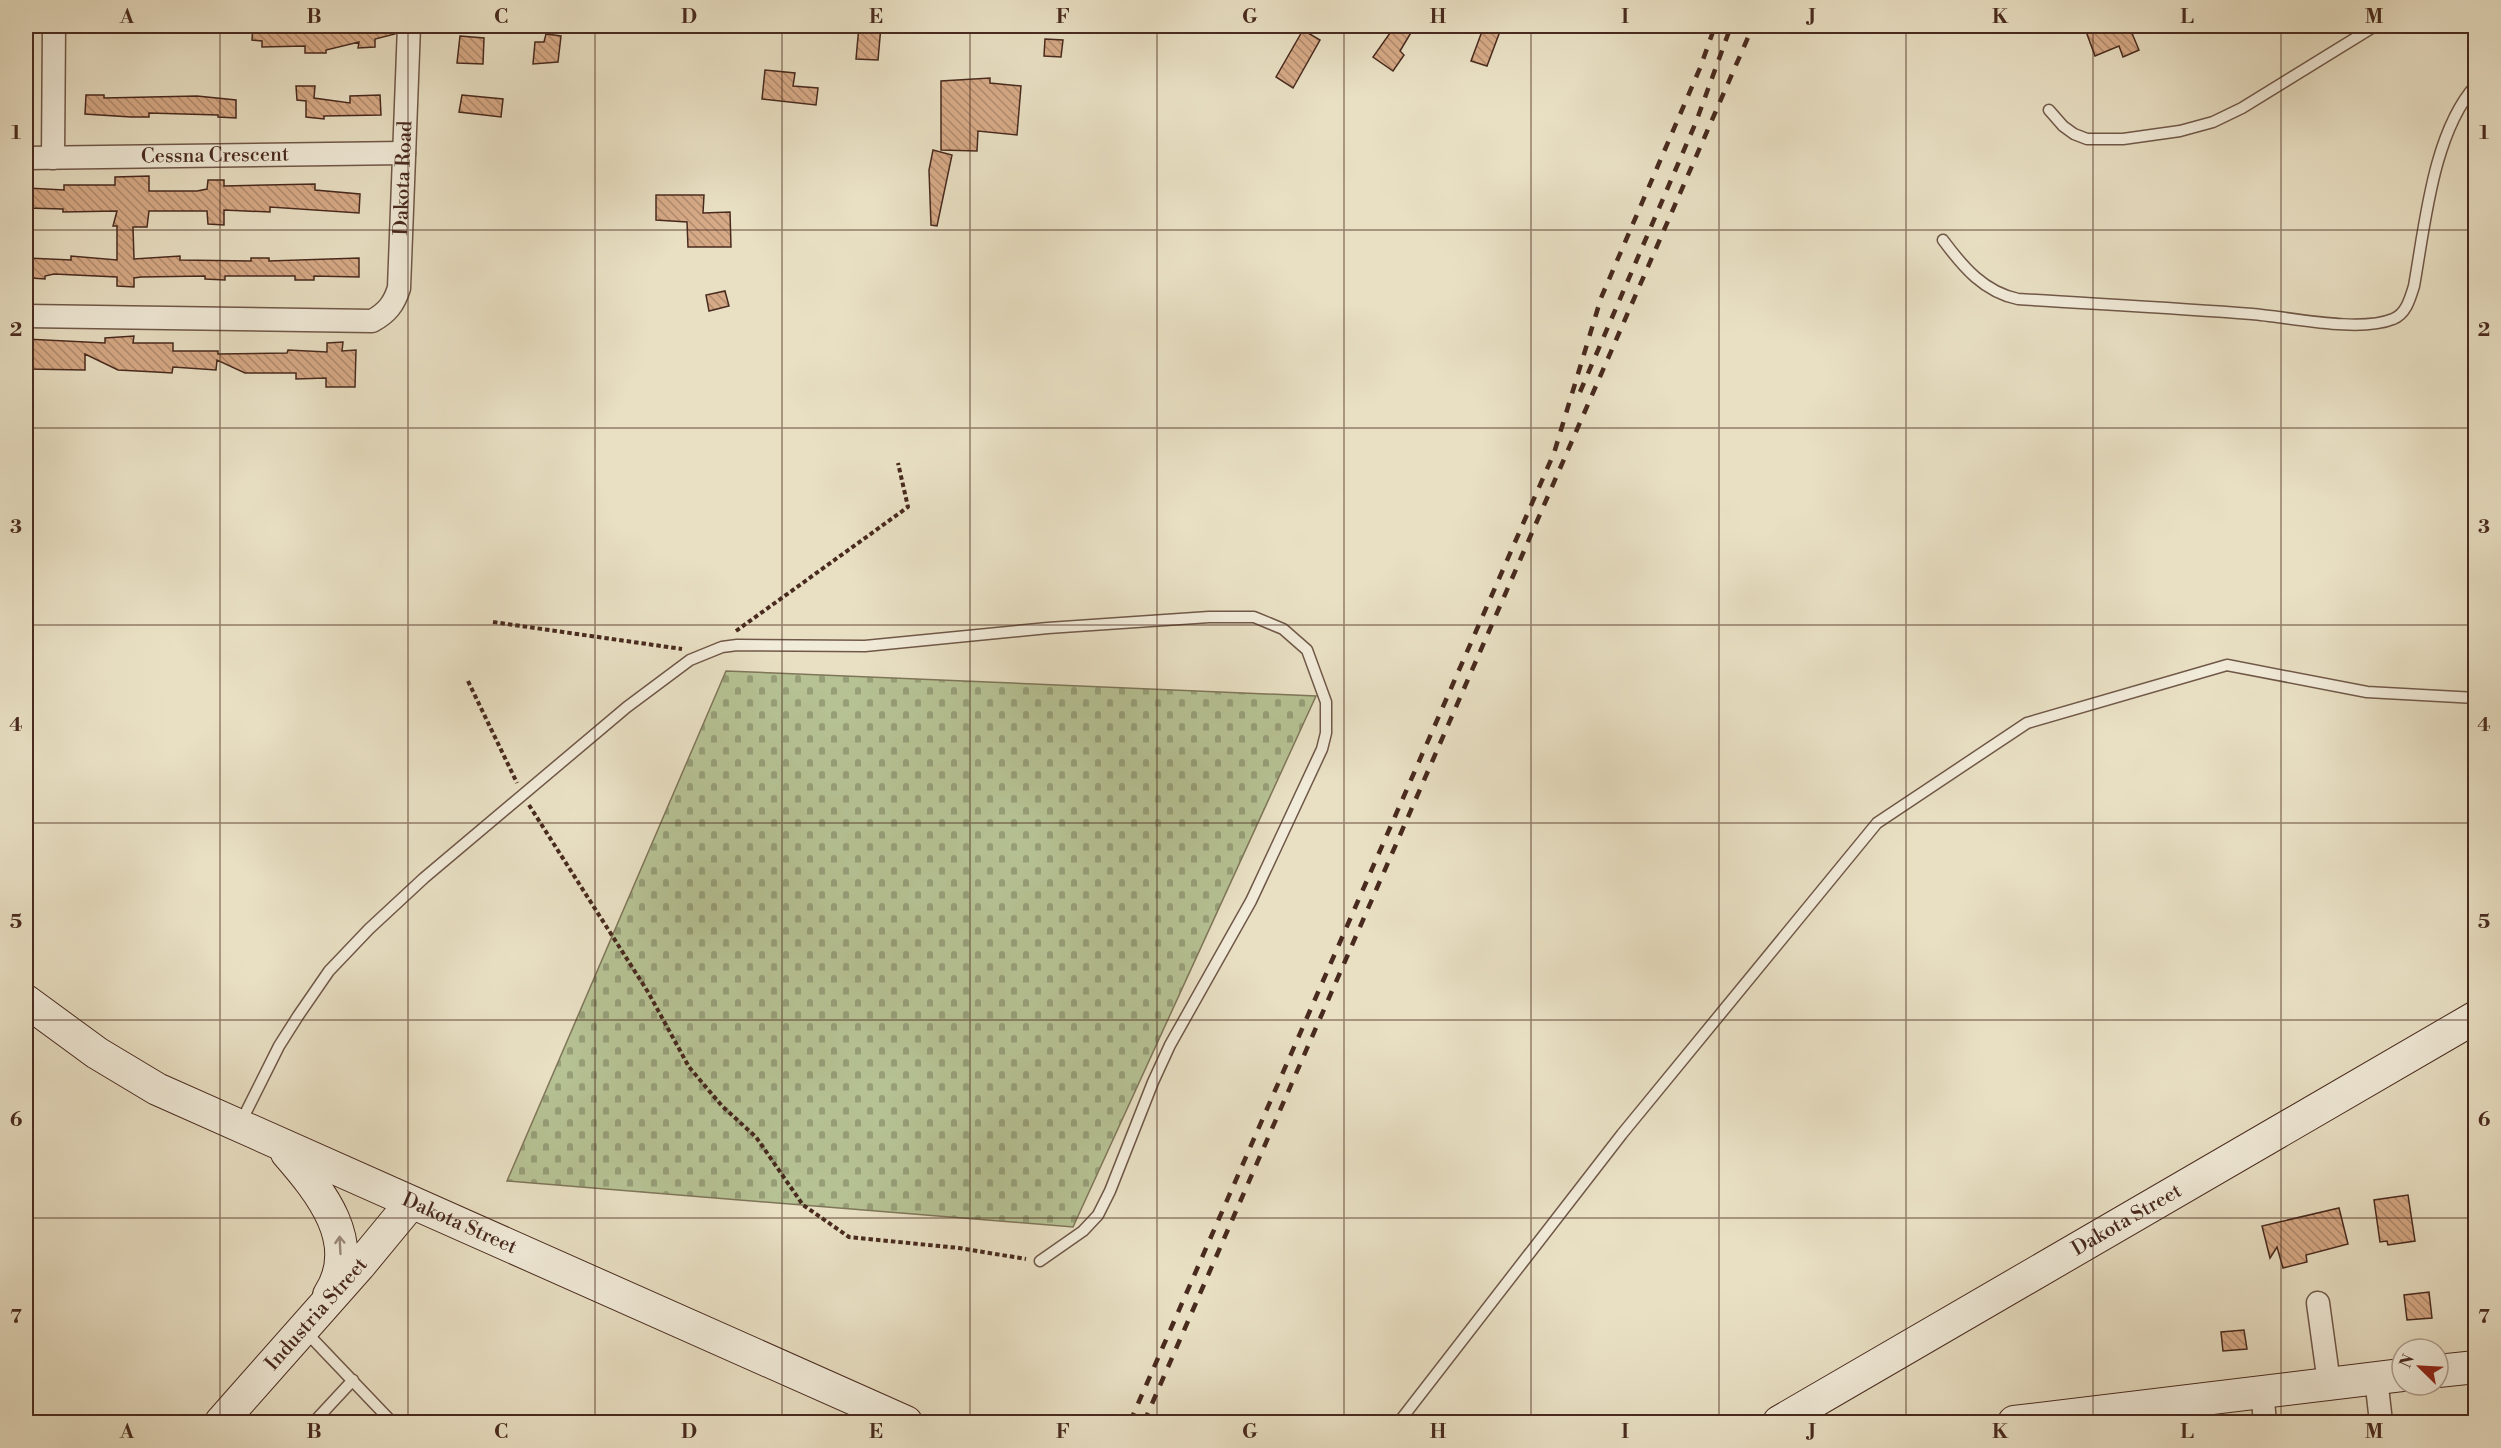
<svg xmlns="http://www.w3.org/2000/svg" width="2501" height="1448" viewBox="0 0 2501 1448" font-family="'Libre Bodoni',serif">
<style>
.cemetery{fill:url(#cemetery-stones);stroke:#7f7659;stroke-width:1.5}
.building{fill:url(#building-back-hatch);stroke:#482a1e;stroke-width:1.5}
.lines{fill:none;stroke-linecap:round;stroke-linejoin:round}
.lane-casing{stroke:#705848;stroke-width:13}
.street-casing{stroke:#705848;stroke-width:25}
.secondary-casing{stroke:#482a1e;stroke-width:34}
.path{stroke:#482a1e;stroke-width:4;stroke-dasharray:4.5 3;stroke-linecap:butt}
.lane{stroke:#f1ebd9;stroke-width:10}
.street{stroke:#f1ebd9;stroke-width:22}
.secondary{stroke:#f1ebd9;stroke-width:32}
.rail{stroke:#482a1e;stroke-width:4.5;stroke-dasharray:10 10;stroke-linecap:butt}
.oneway{stroke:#9c8a7c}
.grid{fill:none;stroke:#482a1e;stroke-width:1.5;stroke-opacity:0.55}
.labels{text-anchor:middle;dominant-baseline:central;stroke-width:4.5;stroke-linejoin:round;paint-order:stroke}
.street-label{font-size:20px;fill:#482a1e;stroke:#f1ebd9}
.neatline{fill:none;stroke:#482a1e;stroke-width:2}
.grid-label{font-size:20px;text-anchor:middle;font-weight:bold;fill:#482a1e}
</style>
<defs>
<pattern id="cemetery-stones" width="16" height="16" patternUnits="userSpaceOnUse" patternTransform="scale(1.5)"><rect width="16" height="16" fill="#b6c294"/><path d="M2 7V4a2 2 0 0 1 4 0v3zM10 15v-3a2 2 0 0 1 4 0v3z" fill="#969e78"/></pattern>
<pattern id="building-back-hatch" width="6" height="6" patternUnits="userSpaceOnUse" patternTransform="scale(1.5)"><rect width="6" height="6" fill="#d7aa87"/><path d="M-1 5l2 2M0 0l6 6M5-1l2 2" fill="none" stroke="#b08b6e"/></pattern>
</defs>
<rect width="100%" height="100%" fill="#e9e0c4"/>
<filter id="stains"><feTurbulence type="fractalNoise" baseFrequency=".00333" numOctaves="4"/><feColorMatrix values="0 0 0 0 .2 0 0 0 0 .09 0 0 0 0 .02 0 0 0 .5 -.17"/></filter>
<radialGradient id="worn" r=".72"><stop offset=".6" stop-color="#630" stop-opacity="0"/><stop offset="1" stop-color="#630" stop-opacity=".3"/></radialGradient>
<!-- cemetery -->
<polygon class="cemetery" points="726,671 1316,696 1073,1227 507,1181"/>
<!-- building -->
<g class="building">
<polygon points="253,26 281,27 396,26 395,34 375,39 375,47 358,48 359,42 326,50 326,53 305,53 305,46 262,47 262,41 252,40"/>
<polygon points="859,26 881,26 878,60 856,59"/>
<polygon points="1395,26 1415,26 1400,51 1404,55 1393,71 1373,57"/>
<polygon points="1484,26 1502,26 1487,66 1471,61"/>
<polygon points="2084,26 2129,26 2139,50 2123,57 2119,46 2095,56"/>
<polygon points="1303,30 1320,40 1293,88 1276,77"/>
<polygon points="546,34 561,36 558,62 533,64 535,42 544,42"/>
<polygon points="460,36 484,38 483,64 457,63"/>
<polygon points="1045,39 1063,40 1061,57 1044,56"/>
<polygon points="765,70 795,73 793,86 818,88 816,105 762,99"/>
<polygon points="990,78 990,83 1021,86 1017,135 978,131 977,151 941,150 941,81"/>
<polygon points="296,86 315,86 314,98 350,103 350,96 380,95 381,115 324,116 324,119 306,117 306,101 297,100"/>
<polygon points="86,95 104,95 104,98 197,96 236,100 236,118 218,117 218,115 149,113 149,117 131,117 85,114"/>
<polygon points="462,95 503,99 501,117 459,112"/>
<polygon points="933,150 952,155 937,226 931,225 929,170"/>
<polygon points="149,176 149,191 197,191 207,189 208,180 224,180 224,186 315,184 315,190 360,194 359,213 270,207 270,212 224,210 224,225 208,224 207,211 149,211 147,227 133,227 134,259 180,256 180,260 251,261 251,258 269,258 269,261 359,258 359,277 314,276 314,280 295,280 295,276 225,276 225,280 205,279 205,276 141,277 134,278 134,287 117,286 117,277 54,274 45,276 45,279 31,278 26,273 28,258 71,260 71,256 117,260 117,226 113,226 117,211 63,212 63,209 27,208 28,188 64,190 64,185 115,185 115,177"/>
<polygon points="656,195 704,195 703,213 730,212 731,247 688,247 687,222 656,220"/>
<polygon points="725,291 729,306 709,311 706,295"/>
<polygon points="134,336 133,343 173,343 173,351 218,351 218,354 287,353 288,350 327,352 327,343 343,342 342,351 356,350 355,387 326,387 326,378 296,379 296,373 245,373 217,360 216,370 173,367 172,373 156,372 118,370 85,354 85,370 26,369 26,339 105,343 105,338"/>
<polygon points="2408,1195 2415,1241 2388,1245 2387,1241 2380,1242 2374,1200"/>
<polygon points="2339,1208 2348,1244 2306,1255 2307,1262 2283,1268 2277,1247 2270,1258 2262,1226"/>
<polygon points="2429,1292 2432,1318 2407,1320 2404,1295"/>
<polygon points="2244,1330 2247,1349 2223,1351 2221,1332"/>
</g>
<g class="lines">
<!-- lane casing -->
<g class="lane-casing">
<g id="lane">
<polyline points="2049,110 2063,126 2074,134 2087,139 2123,139 2180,131 2213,122 2242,108 2375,26"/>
<path d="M 1943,240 C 1963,267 1984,292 2018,299 C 2096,304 2174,308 2252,314 C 2289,317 2359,333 2393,319 C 2406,314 2410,299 2414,286 C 2425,225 2433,132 2476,85"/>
<polyline points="240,1124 279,1046 298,1016 329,971 369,929 424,878 627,707 690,660 722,647 737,645 865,646 1048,628 1209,617 1254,617 1283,629 1307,650 1326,702 1326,733 1322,749 1251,901 1170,1045 1153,1082 1110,1191 1098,1215 1083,1231 1040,1261"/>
<polyline points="305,1331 389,1419"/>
<polyline points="314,1422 353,1380"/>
<polyline points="1399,1422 1622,1134 1877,823 2027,723 2227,665 2367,692 2476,698"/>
</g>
</g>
<!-- street casing -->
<g class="street-casing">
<g id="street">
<path id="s1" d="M 26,158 L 404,153"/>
<polyline points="53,158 54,26"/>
<path id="s2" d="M 26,316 L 372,321 C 387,313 394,304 399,288 L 409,26"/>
<polyline points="2318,1303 2329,1383"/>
<polyline points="2376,1378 2381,1422"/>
<polyline points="2262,1391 2265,1422"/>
</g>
</g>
<!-- secondary casing -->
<g class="secondary-casing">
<g id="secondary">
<path id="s3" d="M 26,1001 L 97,1053 L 157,1089 L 906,1422"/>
<path d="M 287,1153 C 320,1191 363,1243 329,1295"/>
<polyline points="2438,1371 2476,1367"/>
<path id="s4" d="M 221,1422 L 359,1266 L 411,1203"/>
<path id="s5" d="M 1779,1422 L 2476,1017"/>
<polyline points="2014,1422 2402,1375"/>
</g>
</g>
<!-- path -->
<g class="path">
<polyline points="493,622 682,649"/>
<polyline points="736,631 908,507 898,463"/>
<polyline points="468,681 517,783"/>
<polyline points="529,805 648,992 689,1067 722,1106 756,1137 803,1205 849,1237 959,1248 1026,1259"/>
</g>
<!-- lane -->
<use href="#lane" class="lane"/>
<!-- street -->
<use href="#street" class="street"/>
<!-- secondary -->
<use href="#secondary" class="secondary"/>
<!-- rail -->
<g class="rail">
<polyline points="1580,392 1696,122 1731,26"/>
<polyline points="1130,1422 1554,453 1601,298 1700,68 1715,26"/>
<polyline points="1144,1422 1753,26"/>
</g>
</g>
<!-- one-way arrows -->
<defs><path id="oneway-shaft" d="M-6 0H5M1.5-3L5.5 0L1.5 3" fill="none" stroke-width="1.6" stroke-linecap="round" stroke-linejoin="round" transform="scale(1.5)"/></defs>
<use class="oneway" href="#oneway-shaft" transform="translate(340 1245) rotate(-93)"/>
<!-- grid -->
<path class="grid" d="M 220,26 L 220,1422M 408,26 L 408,1422M 595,26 L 595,1422M 782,26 L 782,1422M 970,26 L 970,1422M 1157,26 L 1157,1422M 1344,26 L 1344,1422M 1531,26 L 1531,1422M 1719,26 L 1719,1422M 1906,26 L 1906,1422M 2093,26 L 2093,1422M 2281,26 L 2281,1422M 26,230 L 2476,230M 26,428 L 2476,428M 26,625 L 2476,625M 26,823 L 2476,823M 26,1020 L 2476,1020M 26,1218 L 2476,1218"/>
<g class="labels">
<!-- street labels -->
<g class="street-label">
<text stroke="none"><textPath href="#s1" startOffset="189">Cessna Crescent</textPath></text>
<text stroke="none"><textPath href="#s2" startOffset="500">Dakota Road</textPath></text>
<text stroke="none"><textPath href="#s5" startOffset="402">Dakota Street</textPath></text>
<text stroke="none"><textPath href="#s3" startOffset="489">Dakota Street</textPath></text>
<text stroke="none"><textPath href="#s4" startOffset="144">Industria Street</textPath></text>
</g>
</g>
<!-- margin -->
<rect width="2501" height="1448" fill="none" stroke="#e9e0c4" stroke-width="66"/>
<!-- north arrow -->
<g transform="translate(2420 1367) rotate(294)"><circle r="28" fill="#f1ebd9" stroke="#ad9e8e" stroke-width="1.5"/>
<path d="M0-4.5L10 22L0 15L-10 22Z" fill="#8f2418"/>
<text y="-9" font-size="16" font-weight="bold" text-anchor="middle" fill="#482a1e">N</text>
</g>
<rect x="33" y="33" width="2435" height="1382" class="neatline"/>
<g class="grid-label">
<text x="127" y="23">A</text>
<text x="314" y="23">B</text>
<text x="501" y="23">C</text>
<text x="689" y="23">D</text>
<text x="876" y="23">E</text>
<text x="1063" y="23">F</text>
<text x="1250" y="23">G</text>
<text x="1438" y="23">H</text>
<text x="1625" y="23">I</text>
<text x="1812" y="23">J</text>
<text x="2000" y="23">K</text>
<text x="2187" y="23">L</text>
<text x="2374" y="23">M</text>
<text x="16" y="139">1</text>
<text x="2484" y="139">1</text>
<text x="16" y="336">2</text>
<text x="2484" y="336">2</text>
<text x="16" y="533">3</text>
<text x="2484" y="533">3</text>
<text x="16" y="731">4</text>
<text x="2484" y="731">4</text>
<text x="16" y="928">5</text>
<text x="2484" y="928">5</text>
<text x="16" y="1126">6</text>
<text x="2484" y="1126">6</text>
<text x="16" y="1323">7</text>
<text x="2484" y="1323">7</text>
<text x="127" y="1438">A</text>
<text x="314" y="1438">B</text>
<text x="501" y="1438">C</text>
<text x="689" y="1438">D</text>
<text x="876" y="1438">E</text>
<text x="1063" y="1438">F</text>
<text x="1250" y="1438">G</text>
<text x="1438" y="1438">H</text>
<text x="1625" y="1438">I</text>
<text x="1812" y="1438">J</text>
<text x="2000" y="1438">K</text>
<text x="2187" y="1438">L</text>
<text x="2374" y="1438">M</text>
</g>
<rect width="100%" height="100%" filter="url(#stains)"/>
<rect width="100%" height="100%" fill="url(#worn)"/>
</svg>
